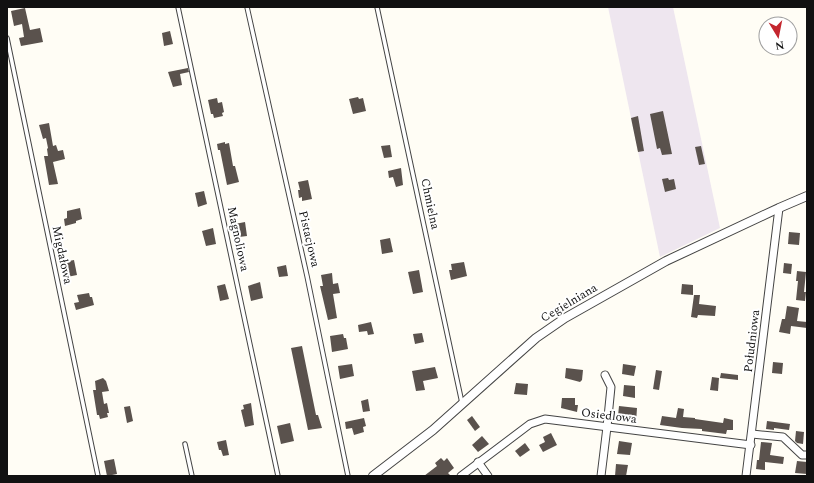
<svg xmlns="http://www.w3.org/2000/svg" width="814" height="483" viewBox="0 0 814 483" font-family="Spectral,serif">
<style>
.industrial{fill:#eee6ef}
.building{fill:#5a524d}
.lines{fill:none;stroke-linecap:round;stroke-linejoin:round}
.service-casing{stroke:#444;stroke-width:5.5}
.minor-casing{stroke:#444;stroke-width:9}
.tertiary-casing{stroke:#444;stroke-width:10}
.service{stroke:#fff;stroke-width:3.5}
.minor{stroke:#fff;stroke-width:7}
.tertiary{stroke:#fff;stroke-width:8}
.labels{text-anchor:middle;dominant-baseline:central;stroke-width:4;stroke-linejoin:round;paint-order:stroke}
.street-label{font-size:12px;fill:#111;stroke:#fff}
</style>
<rect width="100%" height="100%" fill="#fffdf5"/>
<!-- industrial -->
<polygon class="industrial" points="608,7 673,7 720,228 660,257"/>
<!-- building -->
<g class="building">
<polygon points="25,8 30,30 40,28 43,42 21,46 19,38 24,37 22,24 14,26 11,11"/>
<polygon points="170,31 173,44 164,46 162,33"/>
<polygon points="188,68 189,72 180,74 182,85 173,87 168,72"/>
<polygon points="358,97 359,99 363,98 366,111 353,114 349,99"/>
<polygon points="217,98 218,103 222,102 224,112 222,113 223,116 214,118 213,114 211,114 208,100"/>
<polygon points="663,111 672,154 662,155 660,148 657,149 650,114"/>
<polygon points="638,116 644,151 638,152 631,118"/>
<polygon points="49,123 53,146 56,145 58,151 63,150 65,159 53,162 58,184 49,185 44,156 48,156 47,149 48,148 46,138 43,139 39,125"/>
<polygon points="225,142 225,144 229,143 233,166 235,166 239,182 227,185 220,150 218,150 217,144"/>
<polygon points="390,145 392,157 384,158 381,146"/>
<polygon points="701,146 705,164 699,165 695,147"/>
<polygon points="401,168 403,185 396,187 393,177 389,178 388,171"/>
<polygon points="668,178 669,180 674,179 676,189 665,192 662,179"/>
<polygon points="308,180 312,199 302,201 302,197 299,198 298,190 300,190 298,182"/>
<polygon points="204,191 207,204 198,207 195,193"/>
<polygon points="80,208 82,219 76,221 76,223 65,226 64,219 67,218 67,211"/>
<polygon points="245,222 247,236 239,237 235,224"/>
<polygon points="213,228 216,244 206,246 202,231"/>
<polygon points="789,232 800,233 799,245 788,244"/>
<polygon points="390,238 393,252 382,254 380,240"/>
<polygon points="74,260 77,275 67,277 64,262"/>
<polygon points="464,262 467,276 451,280 449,270 452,270 451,264"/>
<polygon points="784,263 792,264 791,274 783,273"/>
<polygon points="286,265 288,276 279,277 277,267"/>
<polygon points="419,270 423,292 413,294 408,272"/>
<polygon points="797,271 806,272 804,292 806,292 805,301 796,300 798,281 796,281"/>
<polygon points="332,273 333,284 338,283 340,293 333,294 337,318 328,320 320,286 323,286 321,275"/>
<polygon points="260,282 263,298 251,301 248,286"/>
<polygon points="225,284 229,299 220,301 217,286"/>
<polygon points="682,284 693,285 693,295 681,294"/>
<polygon points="89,293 90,297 92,297 94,305 76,310 74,303 79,302 77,295"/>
<polygon points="694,295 700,295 699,304 716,306 715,316 698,315 697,318 691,317"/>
<polygon points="787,306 799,308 797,321 807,322 807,328 791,326 790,334 779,332 782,319 785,319"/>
<polygon points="371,322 374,334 368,335 367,331 359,332 358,325"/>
<polygon points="422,333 424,342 415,344 413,334"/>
<polygon points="343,334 344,338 346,338 348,349 332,352 330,336"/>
<polygon points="302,346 316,415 318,415 322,428 308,430 291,348"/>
<polygon points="773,362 783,363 782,374 772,373"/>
<polygon points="352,364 354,376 340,379 338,366"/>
<polygon points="623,364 636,366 634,376 622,374"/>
<polygon points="435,367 438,378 423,381 425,390 416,391 412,371"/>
<polygon points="566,368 583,370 582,380 580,382 565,378"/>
<polygon points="656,370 662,371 659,390 653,389"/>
<polygon points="721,373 738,375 738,380 720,378"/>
<polygon points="712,377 719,378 718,391 710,390"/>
<polygon points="103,378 106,381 109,391 102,392 104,404 107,403 109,413 107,413 108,417 100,419 99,415 97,415 93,390 96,390 95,381"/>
<polygon points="516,383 528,384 527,395 514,394"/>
<polygon points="624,385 635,386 635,398 623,396"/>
<polygon points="562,398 575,398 575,405 578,405 577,412 561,408"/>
<polygon points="368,399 370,411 363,412 361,401"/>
<polygon points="251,403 254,425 245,427 241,410 244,409 243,405"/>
<polygon points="130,406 133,421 127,423 124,407"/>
<polygon points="619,406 637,408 636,423 622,421 622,417 618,416"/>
<polygon points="678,408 684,409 683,417 695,418 695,419 723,423 724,418 733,420 733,430 727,430 726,434 702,431 702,429 682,428 660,425 662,416 676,418"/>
<polygon points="472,416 480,427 475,431 467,420"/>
<polygon points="364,418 366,426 363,427 364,432 354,435 352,428 346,429 345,422"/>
<polygon points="767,421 790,424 789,430 774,428 774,430 766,429"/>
<polygon points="290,423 294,441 281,444 277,426"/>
<polygon points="796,431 804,432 803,444 797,443 795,441"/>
<polygon points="551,433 557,445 543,452 539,445 545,442 543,437"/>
<polygon points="482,436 489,444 478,452 472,445"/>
<polygon points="226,440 229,455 223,456 221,450 219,450 217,442"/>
<polygon points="619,441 632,443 630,455 617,454"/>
<polygon points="761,442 772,443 770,455 784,457 783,464 765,462 765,470 756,469 757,460 759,460"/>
<polygon points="525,443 530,450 520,457 515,451"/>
<polygon points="441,458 444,461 447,458 454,468 448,473 451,476 424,476 437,466 435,463"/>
<polygon points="114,459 117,474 107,476 104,461"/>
<polygon points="797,461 807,462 807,474 795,473"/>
<polygon points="616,464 628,465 626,476 615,476"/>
</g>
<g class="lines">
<!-- service casing -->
<g class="service-casing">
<g id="service">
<polyline points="178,7 278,476"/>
<polyline points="247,7 307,276 348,476"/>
<polyline points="377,7 462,403"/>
<polyline points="7,38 98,476"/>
<polyline points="185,444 192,476"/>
</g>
</g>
<!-- minor casing -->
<g class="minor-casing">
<g id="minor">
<polyline points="752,434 783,437 802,455 807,455"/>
<polyline points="478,462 488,476"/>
<polyline points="461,476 530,424 545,419 751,445"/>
<polyline points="601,476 607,427 611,387 605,375"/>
<polyline points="746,476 779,208"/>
</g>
</g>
<!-- tertiary casing -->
<g class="tertiary-casing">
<polyline id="tertiary" points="373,476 433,430 536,338 565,318 666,261 779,208 807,196"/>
</g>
<!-- service -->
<use href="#service" class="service"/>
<!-- minor -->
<use href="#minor" class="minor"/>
<!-- tertiary -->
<use href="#tertiary" class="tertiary"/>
</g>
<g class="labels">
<!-- street labels -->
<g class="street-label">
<text transform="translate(430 204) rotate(78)">Chmielna</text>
<text transform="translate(238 239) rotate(78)">Magnoliowa</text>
<text transform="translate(309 239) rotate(77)">Pistacjowa</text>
<text transform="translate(62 255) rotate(78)">Migdałowa</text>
<text transform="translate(569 303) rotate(-31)">Cegielniana</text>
<text transform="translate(752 341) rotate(-83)">Południowa</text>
<text transform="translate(609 416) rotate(7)">Osiedlowa</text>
</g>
</g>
<!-- border -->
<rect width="814" height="483" fill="none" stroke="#111111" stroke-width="16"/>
<!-- north arrow -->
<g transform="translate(778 36) rotate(170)"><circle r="19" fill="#ffffff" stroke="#a0a0a0"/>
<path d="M0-3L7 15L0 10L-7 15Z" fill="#c4262e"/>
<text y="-6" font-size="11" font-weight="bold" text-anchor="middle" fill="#111111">N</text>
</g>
</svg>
